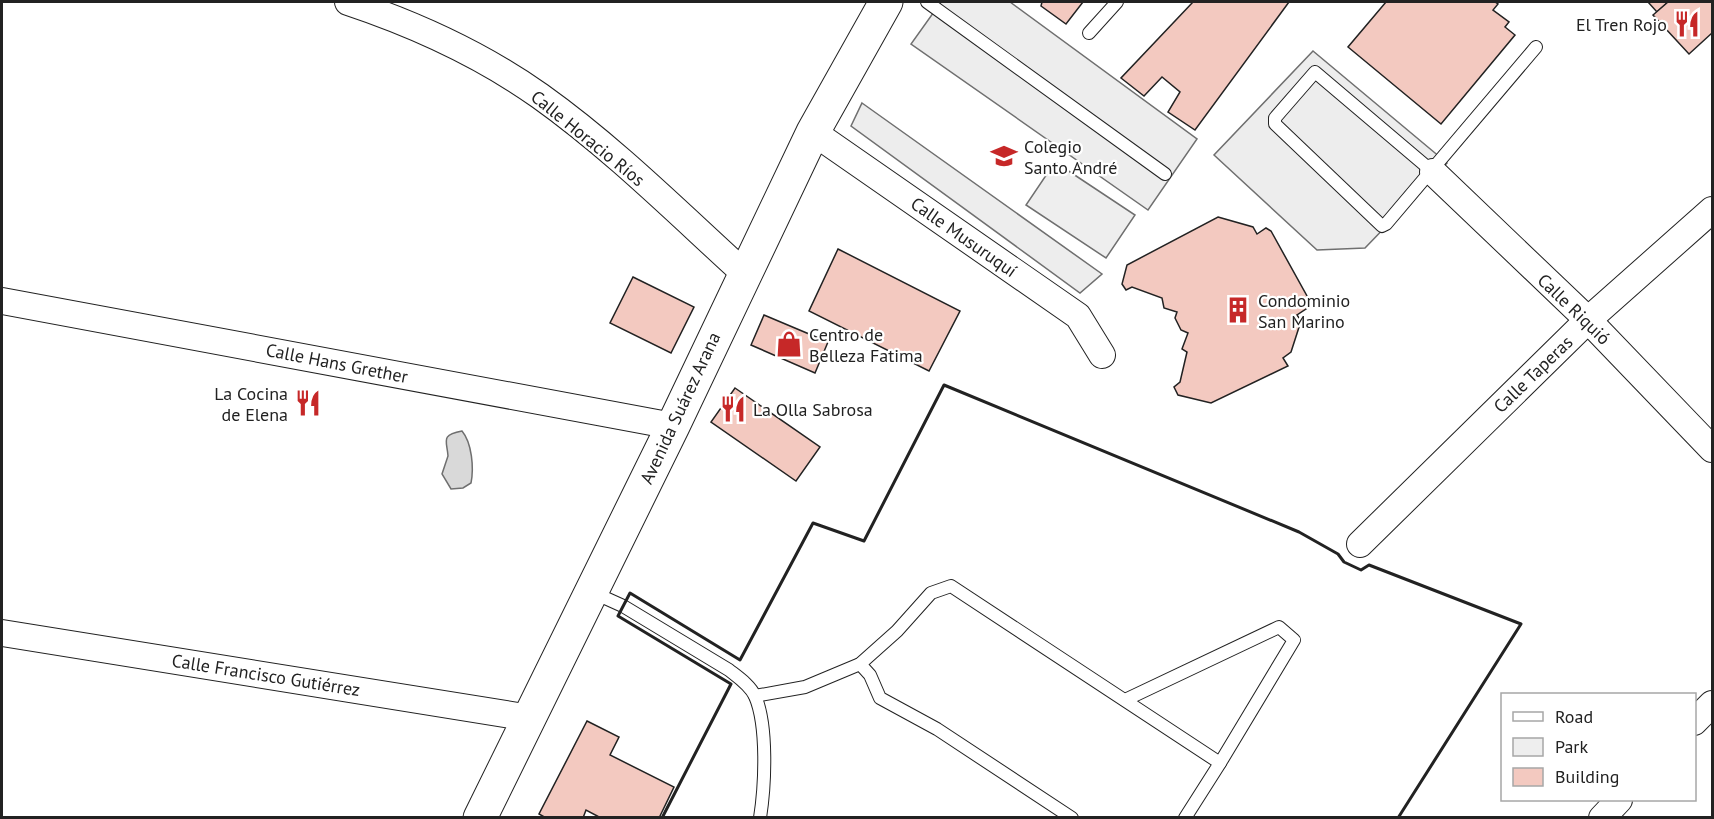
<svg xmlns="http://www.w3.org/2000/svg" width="1714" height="819" viewBox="0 0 1714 819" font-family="'PT Sans',sans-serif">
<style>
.green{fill:#eee;stroke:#6f6f6f;stroke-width:1.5}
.parking{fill:#ededed;stroke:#6f6f6f;stroke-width:1.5}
.water{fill:#d9d9d9;stroke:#6f6f6f;stroke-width:1.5}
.building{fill:#f3c9c0;stroke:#222;stroke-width:1.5}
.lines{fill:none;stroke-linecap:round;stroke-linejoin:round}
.service-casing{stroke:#222;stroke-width:14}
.minor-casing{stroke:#222;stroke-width:28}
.secondary-casing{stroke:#222;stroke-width:35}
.service{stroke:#fff;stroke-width:12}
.minor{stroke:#fff;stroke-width:26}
.secondary{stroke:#fff;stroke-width:33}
.wall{stroke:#222;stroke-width:3}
.labels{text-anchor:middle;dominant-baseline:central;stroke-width:4.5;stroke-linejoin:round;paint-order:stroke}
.poi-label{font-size:18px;fill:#222;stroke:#fff;text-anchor:start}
.street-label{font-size:18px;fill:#222;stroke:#fff}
</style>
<rect width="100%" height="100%" fill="#fff"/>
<!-- green -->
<polygon class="green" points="1055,162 1135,215 1106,258 1026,205"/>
<!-- parking -->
<g class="parking">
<polygon points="941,2 1010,2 1197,139 1148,210 911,44"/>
<polygon points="1313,51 1447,163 1365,248 1317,250 1214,155"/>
<polygon points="862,103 1102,274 1080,293 851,126"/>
</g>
<!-- water -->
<path class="water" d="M 462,431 C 472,443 474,468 471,483 L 463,488 L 451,489 L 442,474 L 448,456 C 447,441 440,435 462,431 Z"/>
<!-- building -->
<g class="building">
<polygon points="1042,2 1083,2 1066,24 1041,6"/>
<polygon points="1193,2 1289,2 1195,130 1168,112 1180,92 1162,77 1144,96 1121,78"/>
<polygon points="1386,2 1495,2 1498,4 1493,10 1509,22 1505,27 1515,35 1441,124 1348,47"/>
<polygon points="1648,2 1668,2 1657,12"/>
<polygon points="1668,2 1712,2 1712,33 1689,54 1653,15"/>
<polygon points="1218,217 1253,227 1257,234 1266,228 1271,231 1312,305 1297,315 1301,321 1291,352 1283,358 1288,366 1211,403 1178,395 1174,387 1180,382 1187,352 1182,349 1188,333 1181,330 1175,318 1177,312 1164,308 1162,298 1132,287 1126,290 1122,284 1127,265"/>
<polygon points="838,249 960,311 929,371 809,311"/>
<polygon points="633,277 694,307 671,353 610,323"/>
<polygon points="764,315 828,342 815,373 751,345"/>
<polygon points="735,388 820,447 796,481 711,422"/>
<polygon points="587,721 619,737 610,755 674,787 659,818 601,818 586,810 583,818 546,818 539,814"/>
</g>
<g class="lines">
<!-- service casing -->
<g class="service-casing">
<g id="service">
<polyline points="927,2 1165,174"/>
<polyline points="1089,33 1117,2"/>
<polyline points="1433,172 1315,72 1275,118 1275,124 1382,226 1386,224 1536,47"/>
<path d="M 592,592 L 623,606 L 729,670 C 738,677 750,685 755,696 C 768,726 765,786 760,818"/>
<polyline points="860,664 870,675 880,698 937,729 1072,818"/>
<polyline points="755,696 805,687 860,664 897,631 931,593 951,586 1220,763 1185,818"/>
<polyline points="1125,700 1279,627 1294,640 1220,763"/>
</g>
</g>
<!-- minor casing -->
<g class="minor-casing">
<g id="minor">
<path d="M 348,2 C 414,24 482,55 540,96 C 613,148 678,213 744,273"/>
<polyline points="813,132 1078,316 1102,355"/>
<polyline points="1433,172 1588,320 1712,449"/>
<polyline points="2,301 673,426"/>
<polyline points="1360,544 1588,320 1712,210"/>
<polyline points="2,633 530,718"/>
<polyline points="1694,722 1712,704"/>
<polyline points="1602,818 1619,800"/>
</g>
</g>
<!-- secondary casing -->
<g class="secondary-casing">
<polyline id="secondary" points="480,818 673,426 813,132 886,2"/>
</g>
<!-- service -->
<use href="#service" class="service"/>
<!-- minor -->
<use href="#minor" class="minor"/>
<!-- secondary -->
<use href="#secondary" class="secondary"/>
<!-- wall -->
<polyline class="wall" points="662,818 731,684 618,616 630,593 740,660 813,523 864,541 944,385 1299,532 1338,554 1344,562 1361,570 1369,565 1521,624 1398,818"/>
</g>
<!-- icons -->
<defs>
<g id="restaurant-bare" transform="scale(2.07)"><path d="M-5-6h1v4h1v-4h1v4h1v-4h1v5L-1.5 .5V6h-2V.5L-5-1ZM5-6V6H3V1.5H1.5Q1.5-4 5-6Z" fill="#c62828" stroke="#fff" stroke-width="2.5" paint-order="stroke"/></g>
<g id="school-bare" transform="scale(2.07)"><path d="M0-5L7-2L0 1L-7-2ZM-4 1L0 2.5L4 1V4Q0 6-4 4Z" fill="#c62828" stroke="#fff" stroke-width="2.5" paint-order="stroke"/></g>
<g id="building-bare" transform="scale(2.07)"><path d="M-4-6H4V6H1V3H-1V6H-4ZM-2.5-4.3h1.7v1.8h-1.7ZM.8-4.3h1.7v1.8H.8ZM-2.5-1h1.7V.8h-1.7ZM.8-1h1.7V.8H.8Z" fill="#c62828" stroke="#fff" stroke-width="2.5" paint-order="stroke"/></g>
<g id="shop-bare" transform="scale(2.07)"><path d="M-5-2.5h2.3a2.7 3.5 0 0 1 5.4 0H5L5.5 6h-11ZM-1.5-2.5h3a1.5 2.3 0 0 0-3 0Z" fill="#c62828" stroke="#fff" stroke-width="2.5" paint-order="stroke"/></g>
</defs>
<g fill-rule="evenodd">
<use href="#restaurant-bare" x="1687" y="24"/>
<use href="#school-bare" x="1004" y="156"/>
<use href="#building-bare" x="1238" y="310"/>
<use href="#shop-bare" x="789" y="344"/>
<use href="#restaurant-bare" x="308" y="403"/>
<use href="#restaurant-bare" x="733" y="409"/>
</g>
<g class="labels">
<!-- poi labels -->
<g class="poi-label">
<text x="1667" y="24" text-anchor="end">El Tren Rojo</text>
<text x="1024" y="146">Colegio<tspan x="1024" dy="21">Santo André</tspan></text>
<text x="1258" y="300">Condominio<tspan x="1258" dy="21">San Marino</tspan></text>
<text x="809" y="334">Centro de<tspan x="809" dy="21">Belleza Fatima</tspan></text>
<text x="288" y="393" text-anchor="end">La Cocina<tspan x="288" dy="21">de Elena</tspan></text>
<text x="753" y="409">La Olla Sabrosa</text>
</g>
<!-- street labels -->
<g class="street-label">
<text transform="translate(588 138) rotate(39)">Calle Horacio Ríos</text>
<text transform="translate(964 237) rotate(35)">Calle Musuruquí</text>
<text transform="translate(1574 309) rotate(44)">Calle Riquió</text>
<text transform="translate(337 363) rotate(11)">Calle Hans Grether</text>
<text transform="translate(1533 374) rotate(-44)">Calle Taperas</text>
<text transform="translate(680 408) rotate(-65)">Avenida Suárez Arana</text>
<text transform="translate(266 675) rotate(9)">Calle Francisco Gutiérrez</text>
</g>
</g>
<!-- border -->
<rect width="1714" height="819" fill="none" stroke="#222222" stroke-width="6"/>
<!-- legend -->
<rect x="1501" y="693" width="195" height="108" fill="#ffffff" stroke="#a7a7a7" stroke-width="1.5"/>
<rect x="1513" y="712" width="30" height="9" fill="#ffffff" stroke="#a7a7a7" stroke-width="1.5"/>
<text x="1555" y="723" font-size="18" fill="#222222">Road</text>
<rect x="1513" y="738" width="30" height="18" fill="#eeeeee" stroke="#a7a7a7" stroke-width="1.5"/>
<text x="1555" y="753" font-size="18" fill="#222222">Park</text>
<rect x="1513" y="768" width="30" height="18" fill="#f3c9c0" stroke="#a7a7a7" stroke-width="1.5"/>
<text x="1555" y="783" font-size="18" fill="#222222">Building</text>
</svg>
